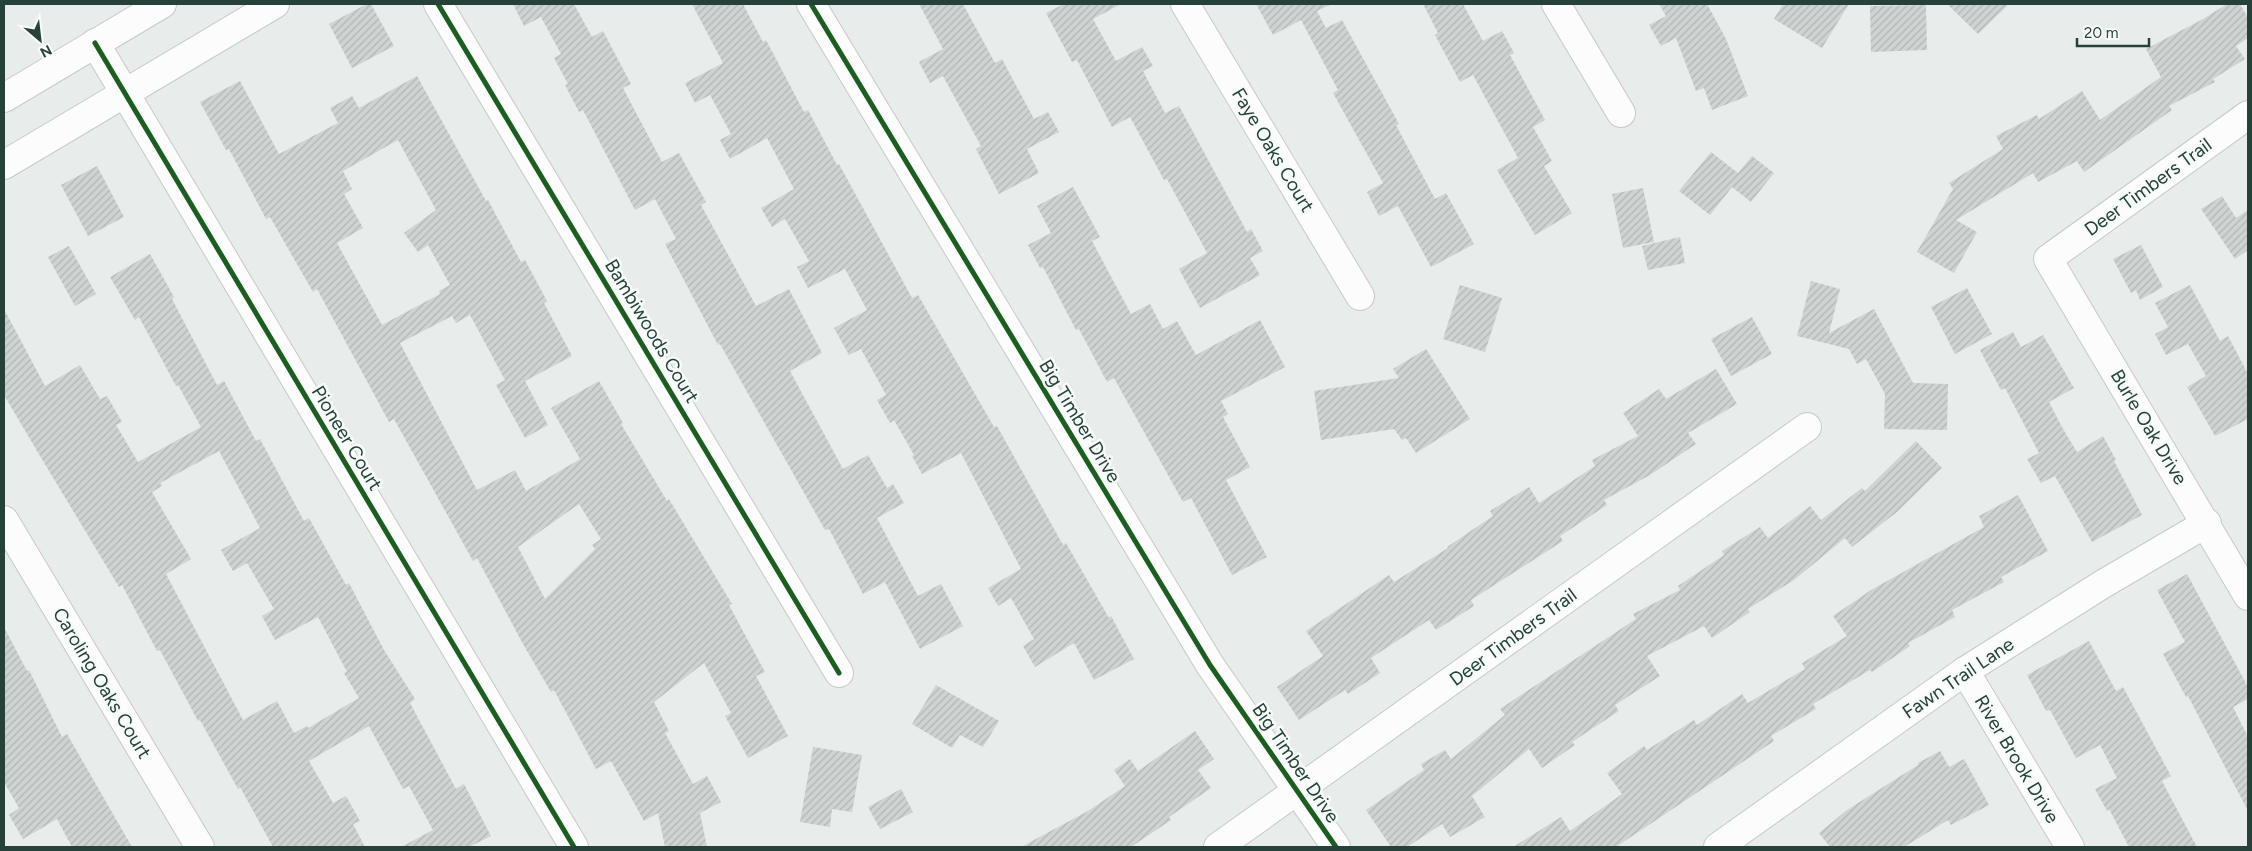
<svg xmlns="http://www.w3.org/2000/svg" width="2252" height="851" viewBox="0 0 2252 851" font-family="Figtree,sans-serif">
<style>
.building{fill:url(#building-hatch);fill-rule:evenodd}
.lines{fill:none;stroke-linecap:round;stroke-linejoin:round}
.minor-casing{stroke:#c5cac8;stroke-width:30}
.minor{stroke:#fcfcfc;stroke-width:28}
.cycleway-casing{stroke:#f7fbf9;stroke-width:8}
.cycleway{stroke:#1b5e20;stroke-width:5}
.labels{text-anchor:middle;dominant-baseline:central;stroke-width:5;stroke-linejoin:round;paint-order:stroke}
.street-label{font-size:19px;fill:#24423a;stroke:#f7fbf9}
</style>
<defs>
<pattern id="building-hatch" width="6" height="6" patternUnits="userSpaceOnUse" patternTransform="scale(1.25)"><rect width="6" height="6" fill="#cfd4d2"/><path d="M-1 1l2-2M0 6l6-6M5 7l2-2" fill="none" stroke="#b2b7b5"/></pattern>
</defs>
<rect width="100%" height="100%" fill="#e8edeb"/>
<!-- building -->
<g class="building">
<polygon points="367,4 371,4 394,46 352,68 329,24"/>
<polygon points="513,4 574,4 592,37 603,31 631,84 623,88 662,162 679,153 706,202 701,205 756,306 789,289 822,353 790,371 843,469 868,455 887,488 893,484 904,503 877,518 918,596 941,584 963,626 920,649 885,582 863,594 829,529 825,530 720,344 718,345 665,244 676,239 655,199 635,210 583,110 579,112 565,85 568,84 554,58 561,54 541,17 524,26"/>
<polygon points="692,4 743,4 763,42 766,40 804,112 808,110 837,165 839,164 912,298 918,295 994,427 997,426 1063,545 1066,543 1109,618 1111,616 1134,659 1094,680 1074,643 1035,667 1023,646 1034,639 1011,598 998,606 988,588 1021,569 961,453 922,474 912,456 914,455 894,420 890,423 877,400 886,395 861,349 849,355 834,328 867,310 845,269 808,288 797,267 809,261 785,219 772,227 761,208 794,189 767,138 730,159 720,140 731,134 710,95 695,103 685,83 723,63"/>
<polygon points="919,4 963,4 995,63 1002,59 1034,119 1048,112 1059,132 1027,149 1039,173 999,194 976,149 981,146 943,76 930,83 919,62 943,49"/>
<polygon points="1064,4 1121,4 1093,19 1116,61 1142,47 1153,66 1143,71 1165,113 1179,106 1247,232 1251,229 1263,251 1250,258 1260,275 1200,308 1179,269 1207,253 1167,179 1164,180 1130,117 1112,127 1077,60 1072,62 1046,13"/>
<polygon points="1256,4 1332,4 1317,11 1326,28 1342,20 1399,124 1396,125 1435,199 1446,193 1474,244 1431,267 1398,206 1379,216 1367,192 1383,183 1333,93 1338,90 1301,20 1273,35"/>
<polygon points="1423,4 1463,4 1483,41 1502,31 1514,53 1510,55 1545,120 1533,127 1552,161 1544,166 1572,213 1535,235 1497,170 1518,158 1473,75 1460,82 1435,35 1438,33"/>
<polygon points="1659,4 1707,4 1726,39 1748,96 1712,110 1704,88 1696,91 1676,38 1661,46 1649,25 1666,16"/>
<polygon points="1783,4 1849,4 1822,48 1774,19"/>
<polygon points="1947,4 2009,4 1978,34"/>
<polygon points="2227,4 2240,4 2248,18 2248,38 2236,46 2245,59 2213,79 2215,82 2169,106 2172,110 2084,172 2077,161 2038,182 2033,173 1956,220 1977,232 1954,273 1917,252 1953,189 1949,183 2003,149 1996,136 2037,115 2039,119 2082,91 2100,120 2161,77 2146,49 2203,19"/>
<polygon points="1926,5 1927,50 1871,52 1870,6"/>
<path d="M 417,76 L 486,201 L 488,200 L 521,262 L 525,260 L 547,301 L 544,303 L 572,356 L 525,381 L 548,425 L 525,438 L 496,385 L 505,380 L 470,315 L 456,323 L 452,316 L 400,343 L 477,490 L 515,470 L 526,491 L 580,459 L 551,408 L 599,381 L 623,423 L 621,424 L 667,501 L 669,499 L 732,604 L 729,605 L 765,672 L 756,676 L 788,736 L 748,758 L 725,716 L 731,713 L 704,663 L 654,702 L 669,731 L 665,733 L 693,784 L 707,776 L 721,802 L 700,813 L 707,847 L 665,847 L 658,813 L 644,821 L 611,761 L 596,769 L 554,690 L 551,692 L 523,644 L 477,558 L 473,561 L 394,419 L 389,422 L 317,289 L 313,292 L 270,217 L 266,219 L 229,149 L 226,150 L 200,102 L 240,81 L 279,154 L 338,123 L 330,108 L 352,96 L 359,108 ZM 398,140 L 436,210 L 404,233 L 418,252 L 428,245 L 450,285 L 439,291 L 440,294 L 382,325 L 337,243 L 363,228 L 344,194 L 352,189 L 343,171 ZM 579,504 L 601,539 L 592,545 L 595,549 L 545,599 L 518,547 Z"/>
<polygon points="1711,152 1738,173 1752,156 1774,173 1751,202 1732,187 1710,215 1679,191"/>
<polygon points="97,166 124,217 88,236 61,185"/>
<polygon points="1073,187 1100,237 1092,241 1131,314 1150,304 1163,329 1177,321 1196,355 1260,320 1285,367 1221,401 1228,414 1223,417 1250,467 1226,480 1267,557 1232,575 1191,498 1183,502 1114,378 1107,382 1079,329 1076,330 1043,267 1040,268 1028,245 1051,233 1037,206"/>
<polygon points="1643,188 1654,242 1623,248 1612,194"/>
<polygon points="2222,196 2236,218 2248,210 2248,250 2235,259 2201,209"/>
<polygon points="1680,237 1685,263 1648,270 1642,246"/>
<polygon points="2141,245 2163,287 2140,300 2136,290 2131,293 2113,259"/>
<polygon points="69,246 96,294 75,306 48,257"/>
<path d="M 150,254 L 174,297 L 172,299 L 217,385 L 224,381 L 256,441 L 260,439 L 304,521 L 309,518 L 346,585 L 349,583 L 384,650 L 415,699 L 410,703 L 456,789 L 464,784 L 491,836 L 469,847 L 401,847 L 433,830 L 409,786 L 403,789 L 369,726 L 309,761 L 333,803 L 346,796 L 360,821 L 353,824 L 365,847 L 273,847 L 240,787 L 238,789 L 200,720 L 198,721 L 160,650 L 157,651 L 122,585 L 119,587 L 37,451 L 4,395 L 4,309 L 45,386 L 80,365 L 100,399 L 107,396 L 122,422 L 116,425 L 138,462 L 201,427 L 178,385 L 176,386 L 139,317 L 135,320 L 110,277 ZM 219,451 L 260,528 L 221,550 L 233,571 L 247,563 L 274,609 L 262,616 L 275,640 L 318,617 L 347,672 L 344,673 L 359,698 L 308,728 L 307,726 L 294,733 L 277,701 L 243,720 L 166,574 L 191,559 L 152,492 L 162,486 L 160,483 Z"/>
<polygon points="1811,281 1840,289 1829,333 1874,309 1913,383 1948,384 1947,430 1884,429 1885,394 1866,359 1857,364 1849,349 1797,336"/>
<polygon points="1460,285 1502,298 1485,352 1443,339"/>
<polygon points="2190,285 2220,341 2228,336 2248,374 2248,419 2215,436 2187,387 2206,376 2188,344 2166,355 2155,334 2168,327 2155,303"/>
<polygon points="1967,288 1992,334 1955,354 1931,307"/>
<polygon points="1752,317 1772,354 1731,376 1711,339"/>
<polygon points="2013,332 2021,347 2043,335 2074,388 2049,402 2063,429 2077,452 2103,436 2116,460 2114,461 2142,515 2092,542 2055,476 2041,483 2027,459 2039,453 2005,388 2001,390 1980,350"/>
<polygon points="1426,349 1470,419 1416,453 1406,438 1402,440 1394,429 1321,440 1314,391 1399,378 1393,369"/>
<polygon points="1716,369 1737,404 1688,433 1696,444 1650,475 1604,500 1607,505 1560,536 1563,541 1471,600 1474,606 1436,630 1429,620 1371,658 1380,673 1348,694 1345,690 1299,720 1277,687 1323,656 1306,631 1389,575 1394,582 1448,548 1447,547 1493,516 1490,511 1529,487 1539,503 1595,466 1592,460 1638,436 1623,413 1659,389 1666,399"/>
<polygon points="1916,441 1942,468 1897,512 1852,547 1845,538 1794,580 1748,609 1750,612 1712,638 1704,626 1647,656 1660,676 1615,705 1619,711 1572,742 1575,745 1542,768 1529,749 1472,796 1485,817 1450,837 1442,824 1407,847 1391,847 1366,810 1424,770 1421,764 1445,750 1451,759 1505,715 1500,709 1636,619 1633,614 1680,590 1678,586 1724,555 1722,551 1760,527 1768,538 1810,506 1821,520 1862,488 1865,491"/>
<polygon points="2018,495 2048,551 2001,577 2004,582 1952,610 1955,617 1908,643 1910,646 1872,672 1870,670 1813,704 1816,709 1771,736 1774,741 1616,847 1513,847 1561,817 1570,831 1622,794 1607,773 1644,746 1647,750 1694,720 1697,725 1742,694 1748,703 1805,669 1802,663 1847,636 1833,616 1871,590 1984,527 1979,516"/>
<polygon points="2187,574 2248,687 2248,699 2233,707 2248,737 2248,811 2188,696 2186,697 2163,654 2185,642 2157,590"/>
<polygon points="4,627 27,671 29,670 62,737 67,734 132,847 72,847 57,819 23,839 9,815 19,808 4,782"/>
<polygon points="2089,641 2116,691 2123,687 2171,776 2162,781 2197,847 2129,847 2109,809 2107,811 2095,789 2117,778 2100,745 2076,758 2050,710 2046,711 2027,675"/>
<polygon points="936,685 999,721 983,747 960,735 952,748 912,724"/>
<polygon points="1195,731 1214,759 1198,770 1211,788 1169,817 1171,820 1131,847 1021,847 1088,811 1125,786 1114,770 1130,759 1138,771"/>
<polygon points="813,747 862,755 852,812 832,809 830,827 800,822"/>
<polygon points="1940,751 1949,767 1964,759 1989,805 1951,825 1948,820 1904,847 1830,847 1819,833 1847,810 1918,765 1918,763"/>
<polygon points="901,789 913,812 880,829 868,807"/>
</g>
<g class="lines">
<!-- minor casing -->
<g class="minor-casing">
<g id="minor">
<polyline points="438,4 839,673"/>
<polyline points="811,4 1210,665 1336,847"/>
<polyline points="1185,4 1360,296"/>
<polyline points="1556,4 1621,113"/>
<polyline points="95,43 574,847"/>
<polyline points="4,98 162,4"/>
<polyline points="2248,115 2048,259 2248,596"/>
<polyline points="4,165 275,4"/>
<polyline points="4,520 200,847"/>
<polyline points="1965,671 2070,847"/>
<polyline points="1218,847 1807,427"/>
<polyline points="1718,847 1965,671 2103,584 2207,523"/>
</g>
</g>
<!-- minor -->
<use href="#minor" class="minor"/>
<!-- cycleway casing -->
<g class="cycleway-casing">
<g id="cycleway">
<polyline points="438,4 839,673"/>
<polyline points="811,4 1210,665 1336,847"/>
<polyline points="95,43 574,847"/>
</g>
</g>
<!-- cycleway -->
<use href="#cycleway" class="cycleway"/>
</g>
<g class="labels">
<!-- street labels -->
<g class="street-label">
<text transform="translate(1273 150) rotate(59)">Faye Oaks Court</text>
<text transform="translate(2148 187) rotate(-36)">Deer Timbers Trail</text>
<text transform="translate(652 331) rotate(59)">Bambiwoods Court</text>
<text transform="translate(1080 421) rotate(59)">Big Timber Drive</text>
<text transform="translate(2149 427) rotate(59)">Burle Oak Drive</text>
<text transform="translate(347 438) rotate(59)">Pioneer Court</text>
<text transform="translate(1513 637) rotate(-36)">Deer Timbers Trail</text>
<text transform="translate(1958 678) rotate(-34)">Fawn Trail Lane</text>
<text transform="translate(102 683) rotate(59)">Caroling Oaks Court</text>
<text transform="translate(2017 759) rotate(59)">River Brook Drive</text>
<text transform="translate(1296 763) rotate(56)">Big Timber Drive</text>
</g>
</g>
<!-- border -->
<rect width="2252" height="851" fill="none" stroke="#24423a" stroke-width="10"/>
<!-- north arrow -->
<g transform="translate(40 40) rotate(152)" stroke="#f7fbf9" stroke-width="4" paint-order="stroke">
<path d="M0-4L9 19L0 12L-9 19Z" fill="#24423a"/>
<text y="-8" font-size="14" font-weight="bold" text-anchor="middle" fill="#24423a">N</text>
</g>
<!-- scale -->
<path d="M2077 38v8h72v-8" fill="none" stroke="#24423a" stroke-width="2.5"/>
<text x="2084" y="38" font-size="15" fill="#24423a" stroke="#f7fbf9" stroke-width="4" paint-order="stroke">20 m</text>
</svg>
